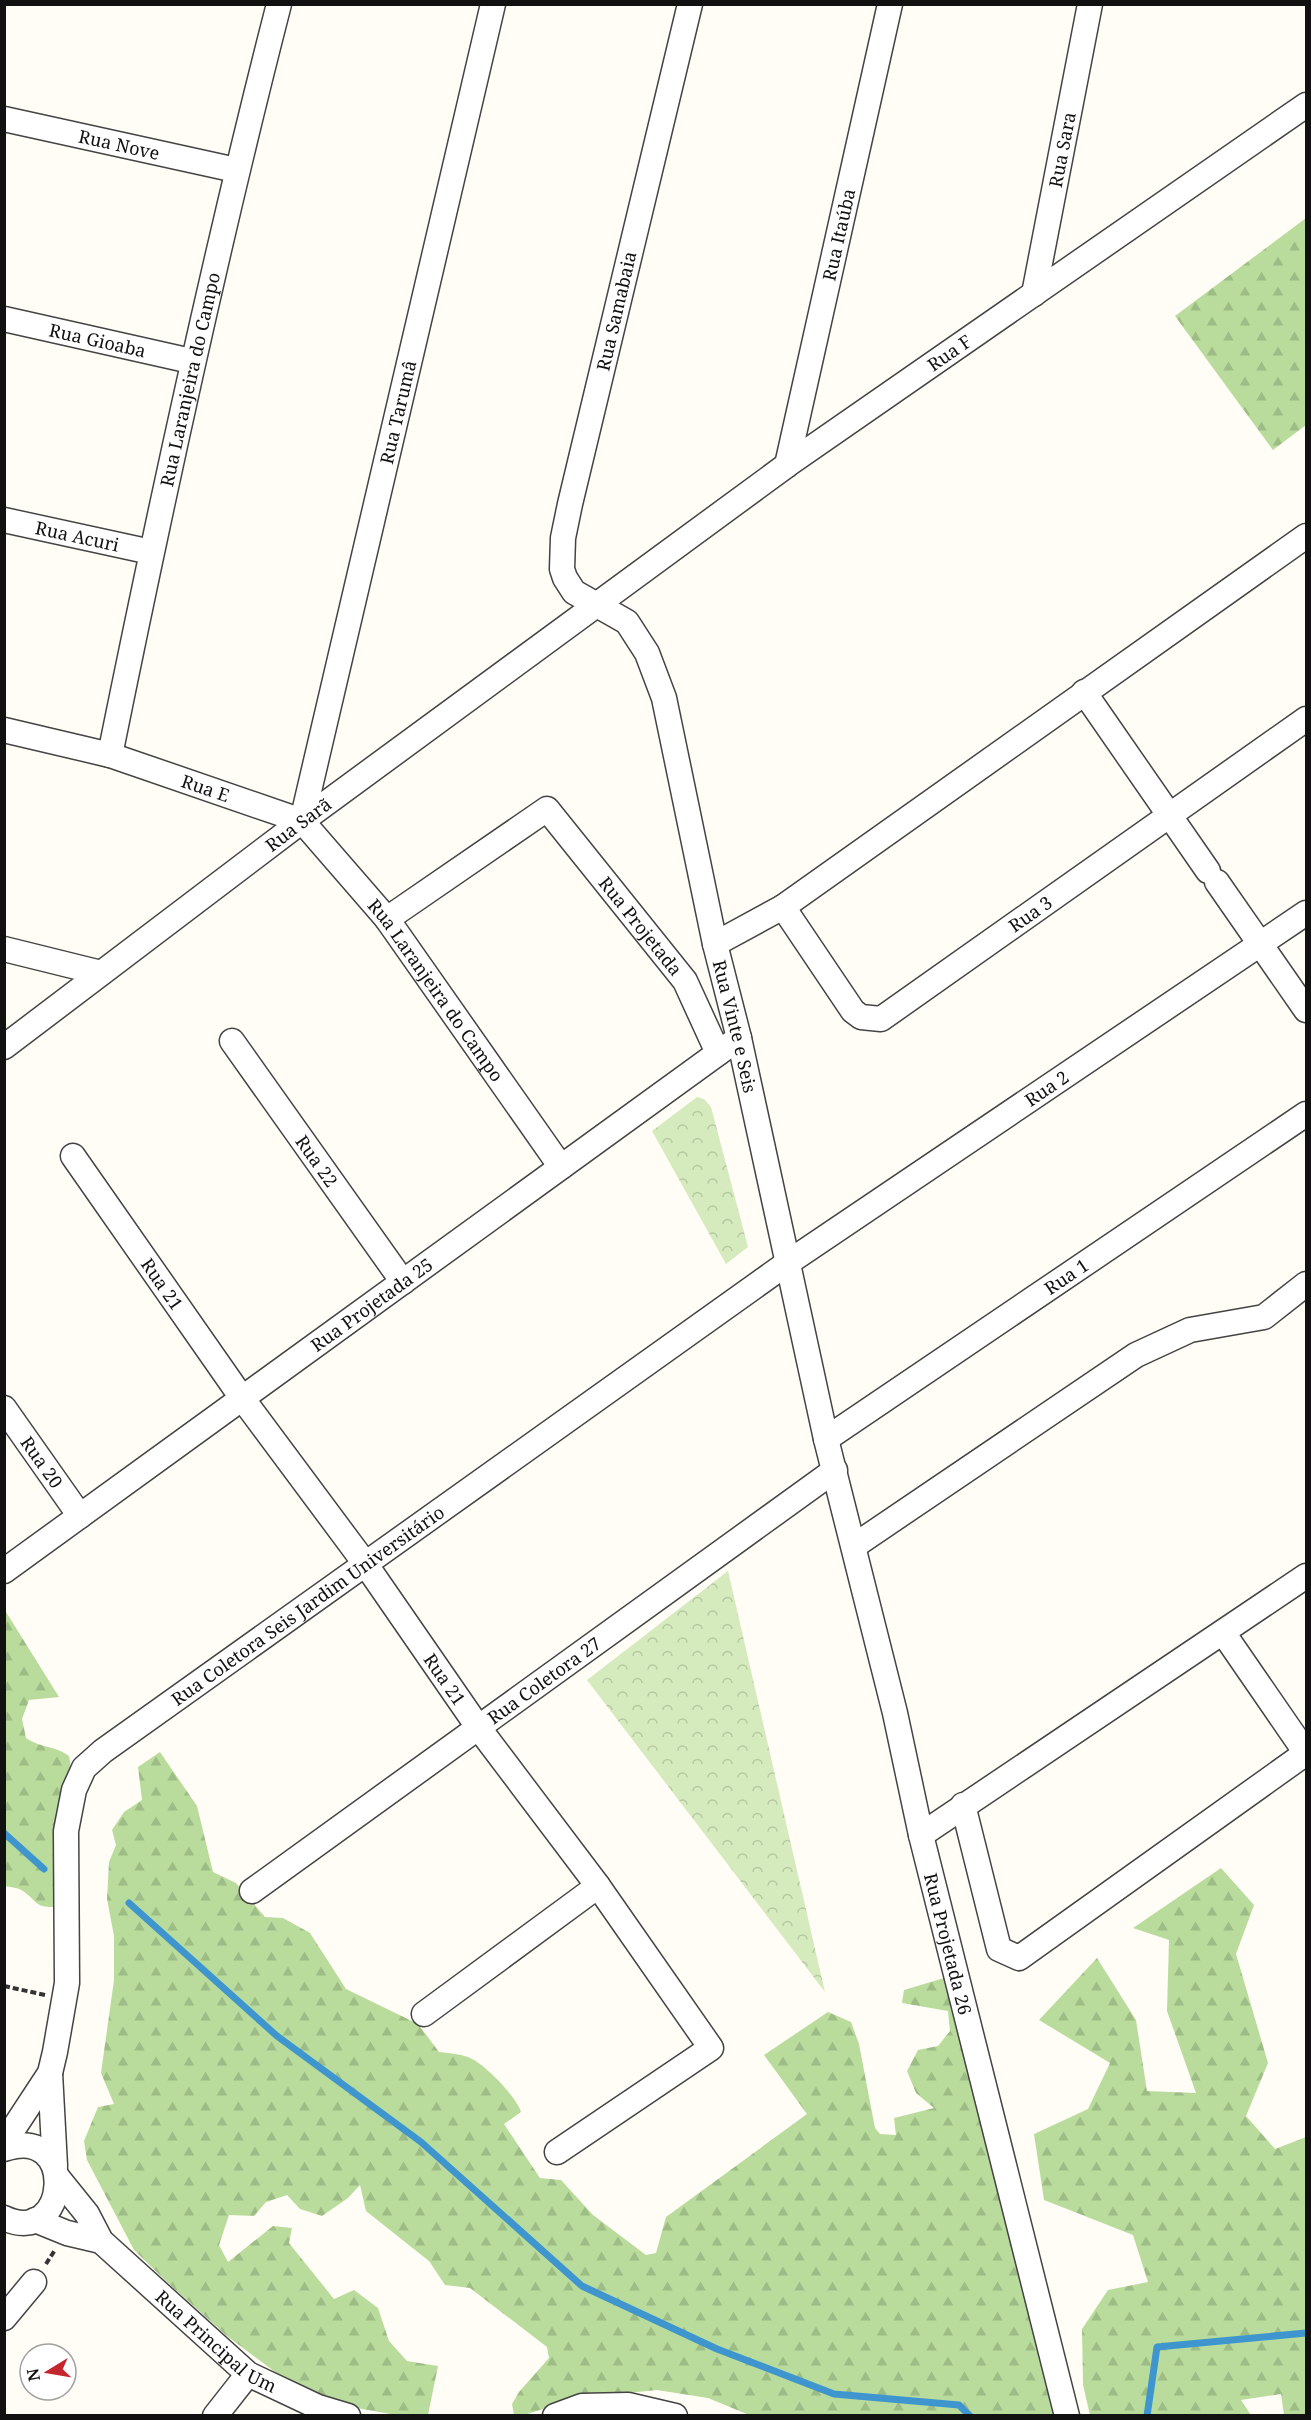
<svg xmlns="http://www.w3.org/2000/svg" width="1311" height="2420" viewBox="0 0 1311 2420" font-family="'Noto Serif',serif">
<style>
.forest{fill:url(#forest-firs)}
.park{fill:url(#park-crowns)}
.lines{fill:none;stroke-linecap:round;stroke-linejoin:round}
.stream{stroke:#3f96cf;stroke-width:7}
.minor-casing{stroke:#444;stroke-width:27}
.path{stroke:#333;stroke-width:4;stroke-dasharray:6 3;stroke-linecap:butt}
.minor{stroke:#fff;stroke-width:24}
.labels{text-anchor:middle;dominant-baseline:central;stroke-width:6;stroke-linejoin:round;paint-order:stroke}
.street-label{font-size:18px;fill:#111;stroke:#fff}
</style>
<defs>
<pattern id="forest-firs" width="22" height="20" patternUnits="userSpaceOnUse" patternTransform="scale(1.5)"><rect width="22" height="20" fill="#b9dc9c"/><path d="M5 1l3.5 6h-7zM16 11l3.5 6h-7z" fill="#9ebc85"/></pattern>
<pattern id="park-crowns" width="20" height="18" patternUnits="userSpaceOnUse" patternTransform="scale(1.5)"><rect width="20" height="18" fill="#d5ebbd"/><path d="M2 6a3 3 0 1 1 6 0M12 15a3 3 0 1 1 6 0" fill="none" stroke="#b6c8a1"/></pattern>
</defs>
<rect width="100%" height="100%" fill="#fffdf5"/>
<!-- forest -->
<g class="forest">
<polygon points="1306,218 1306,425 1273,450 1175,316"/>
<path d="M 6,1612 L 59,1697 L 29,1700 L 22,1719 L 26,1738 C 43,1749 54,1745 69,1756 L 72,1773 L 57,1907 C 35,1908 38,1902 23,1891 C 19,1888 10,1887 5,1886 Z"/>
<path d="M 160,1752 L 197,1806 L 213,1872 L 236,1883 L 265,1917 L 283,1918 L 310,1933 L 346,1989 L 418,2024 L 439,2052 C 448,2053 459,2054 468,2057 C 484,2063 516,2096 521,2112 L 504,2124 L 540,2178 L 561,2180 L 593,2215 L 646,2255 L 656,2253 L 666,2217 L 807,2114 L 764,2055 L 828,2012 L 851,2022 L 859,2044 L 875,2128 L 880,2134 L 896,2135 L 894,2118 L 934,2108 L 916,2093 L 907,2071 L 918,2050 L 938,2046 L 950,2031 L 948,2011 L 902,2003 L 904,1990 L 944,1978 L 956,1982 L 1062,2415 L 749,2415 L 708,2398 L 657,2390 L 578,2398 L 524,2415 L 514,2415 L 512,2404 L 519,2392 L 549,2358 L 547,2347 L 470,2288 L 445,2285 L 429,2261 L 366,2211 L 360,2185 L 348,2198 L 322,2216 L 300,2209 L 287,2195 L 266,2202 L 254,2216 L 229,2215 L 219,2245 L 228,2262 L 273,2226 L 292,2228 L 289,2243 L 334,2299 L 354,2290 L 378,2308 L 389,2341 L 407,2361 L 438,2366 L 428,2415 L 396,2415 L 340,2405 L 298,2389 L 227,2336 L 167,2282 L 134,2250 L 87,2160 L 84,2141 L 98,2107 L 114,2104 L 101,2073 L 114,1980 L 114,1936 L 107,1899 L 109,1862 L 116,1845 L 112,1830 L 124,1812 L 142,1800 L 138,1767 Z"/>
<polygon points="1221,1868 1254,1905 1236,1954 1268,2063 1246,2116 1275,2149 1306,2137 1306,2415 1284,2415 1281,2394 1241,2400 1251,2415 1090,2415 1083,2385 1082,2329 1108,2290 1148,2282 1133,2235 1044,2200 1034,2134 1088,2109 1110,2063 1039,2020 1097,1958 1136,2020 1147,2091 1196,2093 1167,2011 1169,1940 1133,1928"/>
</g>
<!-- park -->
<g class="park">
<polygon points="697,1097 704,1099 711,1107 748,1247 726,1264 652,1131"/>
<polygon points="728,1571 825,1992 587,1680"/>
</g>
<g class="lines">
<!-- stream -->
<g class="stream">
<polyline points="4,1833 44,1869"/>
<polyline points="129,1903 277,2036 421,2142 582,2286 717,2349 834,2394 959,2405 970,2416"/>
<polyline points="1147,2416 1157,2347 1306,2333"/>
</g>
<!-- minor casing -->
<g class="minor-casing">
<g id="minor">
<path id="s1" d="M 690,4 L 570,504 L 563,538 L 562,569 L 565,578 L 574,592 L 627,622 L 647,653 L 664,698 L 715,944 L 739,1038 L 826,1439 L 895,1713 L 921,1835 L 1067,2416"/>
<path id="s2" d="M 4,119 L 236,170"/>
<path id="s3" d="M 1034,294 L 1090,4"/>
<path id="s4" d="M 4,319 L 191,361"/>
<path id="s5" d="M 787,465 L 890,4"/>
<path id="s6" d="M 4,520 L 151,552"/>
<polyline points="1084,692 1208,871"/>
<path id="s7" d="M 4,730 L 110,755 L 302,821"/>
<path id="s8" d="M 110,755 C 161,503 215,253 279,4"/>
<path id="s9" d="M 302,821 L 493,4"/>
<path id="s10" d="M 302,821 L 387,919 L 561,1167"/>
<polyline points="1217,882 1306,1010"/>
<path id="s11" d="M 783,907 L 853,1011 L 861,1017 L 881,1019 L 1306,719"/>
<path id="s12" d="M 387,919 L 547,809 L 685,981 L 718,1053"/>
<polyline points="715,944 783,907 1306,536"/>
<polyline points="4,949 101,973"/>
<path id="s13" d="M 232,1041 L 403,1282"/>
<path id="s14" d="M 4,1047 L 302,821 L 787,465 L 1306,105"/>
<path id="s15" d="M 73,1156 L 242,1398 L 364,1562 L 478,1727 L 598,1886 L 711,2048 L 557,2152"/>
<path id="s16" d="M 4,1408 L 80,1516"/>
<path id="s17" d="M 826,1439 L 1306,1114"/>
<polyline points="854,1546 1136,1355 1190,1330 1264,1317 1306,1284"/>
<path id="s18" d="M 4,1571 L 739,1038"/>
<polyline points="1224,1634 1306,1753"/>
<polyline points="963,1805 999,1949 1019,1958 1306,1753"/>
<polyline points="921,1835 1306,1576"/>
<path id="s19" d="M 252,1891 L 835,1470"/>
<polyline points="424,2014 598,1886"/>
<polyline points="50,2073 55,2166"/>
<path id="s20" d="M 4,2143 L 50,2073 L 55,2052 L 67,1983 L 66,1831 L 74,1790 L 84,1768 L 103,1751 L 786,1264 L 1306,913"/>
<path d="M 4,2149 C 79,2123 69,2249 4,2218"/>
<path id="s21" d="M 58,2178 L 87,2214 L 101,2241 L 248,2374 L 318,2407 L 348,2416"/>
<polyline points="35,2220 67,2233 101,2241"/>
<polyline points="4,2318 34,2282"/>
<polyline points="215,2416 248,2374"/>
<polyline points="555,2416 582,2406 628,2405 675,2416"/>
</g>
</g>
<!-- path -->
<g class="path">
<polyline points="4,1986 45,1995"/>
<polyline points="46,2264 55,2250"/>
</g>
<!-- minor -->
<use href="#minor" class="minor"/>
</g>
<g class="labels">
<!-- street labels -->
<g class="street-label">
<text stroke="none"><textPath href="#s2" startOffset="118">Rua Nove</textPath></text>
<text stroke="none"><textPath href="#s3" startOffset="147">Rua Sara</textPath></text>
<text stroke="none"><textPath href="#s5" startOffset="236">Rua Itaúba</textPath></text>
<text transform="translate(616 311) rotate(-77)">Rua Samabaia</text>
<text stroke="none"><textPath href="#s4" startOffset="96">Rua Gioaba</textPath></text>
<text stroke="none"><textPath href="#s14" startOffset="1173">Rua F</textPath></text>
<text stroke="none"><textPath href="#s8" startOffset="384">Rua Laranjeira do Campo</textPath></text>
<text stroke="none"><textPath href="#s9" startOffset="420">Rua Tarumâ</textPath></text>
<text stroke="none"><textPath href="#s6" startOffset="75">Rua Acuri</textPath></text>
<text stroke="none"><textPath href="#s7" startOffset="210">Rua E</textPath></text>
<text stroke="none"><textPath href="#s14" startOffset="369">Rua Sarã</textPath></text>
<text stroke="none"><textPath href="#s11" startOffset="338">Rua 3</textPath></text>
<text stroke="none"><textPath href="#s12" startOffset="344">Rua Projetada</textPath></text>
<text stroke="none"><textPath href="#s10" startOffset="216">Rua Laranjeira do Campo</textPath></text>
<text stroke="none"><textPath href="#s1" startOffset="1088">Rua Vinte e Seis</textPath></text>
<text stroke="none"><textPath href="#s20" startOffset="1572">Rua 2</textPath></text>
<text stroke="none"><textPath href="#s13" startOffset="147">Rua 22</textPath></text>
<text stroke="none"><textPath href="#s17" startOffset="290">Rua 1</textPath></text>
<text stroke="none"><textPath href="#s15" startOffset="156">Rua 21</textPath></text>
<text stroke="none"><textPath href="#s18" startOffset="454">Rua Projetada 25</textPath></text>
<text stroke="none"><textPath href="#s16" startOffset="66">Rua 20</textPath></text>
<text stroke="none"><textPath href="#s20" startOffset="670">Rua Coletora Seis Jardim Universitário</textPath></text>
<text stroke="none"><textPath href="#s15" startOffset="642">Rua 21</textPath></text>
<text stroke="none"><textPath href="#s19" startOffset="360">Rua Coletora 27</textPath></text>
<text stroke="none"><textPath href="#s1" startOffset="2030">Rua Projetada 26</textPath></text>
<text stroke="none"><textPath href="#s21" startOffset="230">Rua Principal Um</textPath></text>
</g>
</g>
<!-- border -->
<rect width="1311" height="2420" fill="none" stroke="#111111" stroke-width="12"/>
<!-- north arrow -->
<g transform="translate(48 2372) rotate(259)"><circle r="28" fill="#ffffff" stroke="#a0a0a0" stroke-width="1.5"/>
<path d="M0-4.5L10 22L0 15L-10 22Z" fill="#c4262e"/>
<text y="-9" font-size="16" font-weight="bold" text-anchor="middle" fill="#111111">N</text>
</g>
</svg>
